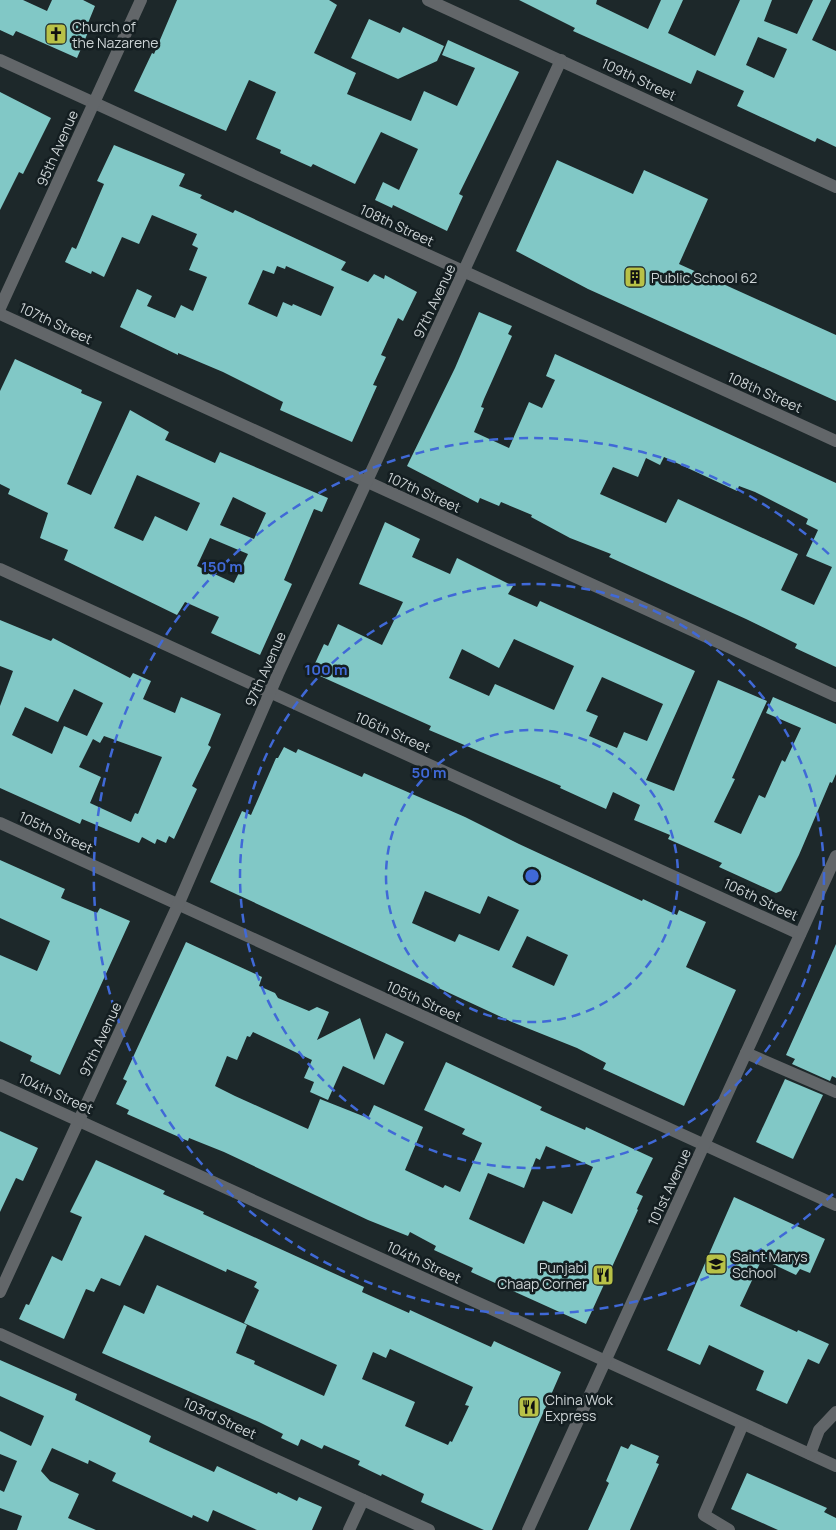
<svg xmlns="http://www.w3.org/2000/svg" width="836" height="1530" viewBox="0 0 836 1530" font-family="Manrope,sans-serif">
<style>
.building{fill:#81c8c6;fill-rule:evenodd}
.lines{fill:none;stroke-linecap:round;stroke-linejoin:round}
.minor{stroke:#626669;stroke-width:12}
.ring{fill:none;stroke:#4069d7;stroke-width:2.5;stroke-dasharray:9 6}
.labels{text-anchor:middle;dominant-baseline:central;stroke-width:5;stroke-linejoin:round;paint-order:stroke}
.poi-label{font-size:14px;fill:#ccd3d5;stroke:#141e21;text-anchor:start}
.street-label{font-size:14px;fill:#ccd3d5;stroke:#141e21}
.centre{fill:#4069d7;stroke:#141e21;stroke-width:2.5}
.ring-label{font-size:15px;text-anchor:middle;font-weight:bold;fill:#4069d7;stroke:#141e21;stroke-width:5;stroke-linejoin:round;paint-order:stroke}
</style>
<rect width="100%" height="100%" fill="#1d282a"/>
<!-- building -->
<g class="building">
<polygon points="0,0 23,0 47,11 52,0 83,0 95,6 86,28 89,30 77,58 16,31 13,36 0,30"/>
<polygon points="177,0 329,0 337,5 314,53 356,73 347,94 411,121 424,91 457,106 475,68 442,55 448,40 519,72 459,194 463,196 447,231 393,205 392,208 375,200 383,182 399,190 418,149 381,132 355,184 313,164 311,167 280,153 281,150 256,139 276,92 249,80 226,131 134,91 152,53 154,54"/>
<path d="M 519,0 L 597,0 L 596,4 L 648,29 L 661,0 L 683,0 L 668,33 L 715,56 L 740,0 L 772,0 L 764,21 L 797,34 L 813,0 L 831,0 L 812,40 L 836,51 L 836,147 L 817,138 L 815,142 L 737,106 L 744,91 L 697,70 L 691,84 L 573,31 L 575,28 ZM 758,37 L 787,49 L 774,78 L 746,65 Z"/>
<polygon points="369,19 400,33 403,27 444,46 437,61 398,79 351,58"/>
<polygon points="0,92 51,118 23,174 19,172 0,210"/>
<path d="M 114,145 L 185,174 L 179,186 L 202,195 L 200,198 L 233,213 L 235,210 L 346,262 L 341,270 L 368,282 L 374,274 L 384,279 L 385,275 L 417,292 L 403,321 L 398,318 L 381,355 L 386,357 L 373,385 L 377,386 L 352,442 L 280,410 L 283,402 L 223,372 L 178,353 L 178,355 L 120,327 L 137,289 L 152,296 L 147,306 L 175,318 L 181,305 L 193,311 L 207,277 L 189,270 L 198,248 L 192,245 L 197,234 L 152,215 L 139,244 L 122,237 L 104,277 L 92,271 L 91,274 L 65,262 L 72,247 L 76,249 L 104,184 L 97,181 ZM 277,266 L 285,269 L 286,266 L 334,287 L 321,316 L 293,304 L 292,306 L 283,302 L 277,317 L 248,304 L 263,270 L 274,274 Z"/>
<polygon points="557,160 633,194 644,170 708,199 679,264 836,335 836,401 588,289 516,251"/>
<path d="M 479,312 L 512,326 L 508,334 L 512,336 L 484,399 L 481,407 L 484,408 L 474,432 L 509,448 L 529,402 L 542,408 L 555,380 L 546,376 L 555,354 L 836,483 L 836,667 L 795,648 L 797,644 L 746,619 L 609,557 L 611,554 L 570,538 L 531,517 L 532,515 L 501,502 L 499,506 L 480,498 L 478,503 L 407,466 L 455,368 ZM 664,457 L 737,491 L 739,486 L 755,492 L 808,519 L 806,524 L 818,530 L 806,556 L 832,567 L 814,605 L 781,590 L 798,554 L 678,499 L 666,523 L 600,494 L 613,467 L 638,477 L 646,458 L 660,465 Z"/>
<path d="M 15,359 L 82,390 L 81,393 L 102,402 L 67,484 L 91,495 L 130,410 L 169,432 L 165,440 L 215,463 L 220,452 L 328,498 L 322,512 L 314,509 L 284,580 L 292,584 L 260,655 L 211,633 L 219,617 L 185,602 L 177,615 L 64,560 L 68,550 L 40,538 L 48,513 L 8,494 L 10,489 L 0,484 L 0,391 ZM 137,475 L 200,503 L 187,531 L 155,516 L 143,541 L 114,528 ZM 233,497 L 266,513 L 254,539 L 220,525 ZM 210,538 L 248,554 L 234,583 L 197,566 Z"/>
<path d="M 385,522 L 420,539 L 412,557 L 450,574 L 457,558 L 513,586 L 508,594 L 537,607 L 540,601 L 551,606 L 695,671 L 646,780 L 674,791 L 718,680 L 767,701 L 732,778 L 735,779 L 714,822 L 741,834 L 759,795 L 765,798 L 782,760 L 785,762 L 801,728 L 766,713 L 773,697 L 836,724 L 836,774 L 832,783 L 830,782 L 799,855 L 781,891 L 776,893 L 719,867 L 722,863 L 668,839 L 670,835 L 634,820 L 640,805 L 613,792 L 606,809 L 560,788 L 561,786 L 429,730 L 431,726 L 311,672 L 324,644 L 328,646 L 338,624 L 382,645 L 403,602 L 359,584 ZM 514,639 L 574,666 L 554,710 L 495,684 L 489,696 L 449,678 L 462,649 L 499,668 ZM 602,677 L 663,704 L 647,741 L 624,732 L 617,748 L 589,736 L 598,716 L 586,711 Z"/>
<path d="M 0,620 L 51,641 L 53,638 L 130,678 L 133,673 L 151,681 L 143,699 L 175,713 L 181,697 L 221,714 L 208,745 L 211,747 L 192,786 L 197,789 L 174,839 L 169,836 L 166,843 L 157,839 L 155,844 L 142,837 L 139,843 L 82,819 L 80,824 L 0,788 L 0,706 L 13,671 L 0,666 ZM 74,689 L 103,703 L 87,736 L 64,726 L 52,754 L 12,735 L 25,707 L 58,722 ZM 104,736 L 162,757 L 138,814 L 135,813 L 131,822 L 90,803 L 101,777 L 79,767 L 93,739 L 100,743 Z"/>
<path d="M 284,747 L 296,753 L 298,749 L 362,777 L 364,773 L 465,817 L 519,844 L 642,901 L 643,899 L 677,915 L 679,910 L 706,922 L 686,967 L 736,990 L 684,1106 L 603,1069 L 606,1063 L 577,1048 L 512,1022 L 210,882 L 242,811 L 251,815 L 276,758 L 278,758 ZM 425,891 L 480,914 L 488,896 L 519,910 L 499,951 L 459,934 L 455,942 L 412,923 ZM 527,936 L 568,955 L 554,986 L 512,967 Z"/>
<polygon points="0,860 65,889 61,898 97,913 100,908 130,921 60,1075 30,1061 32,1056 0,1041 0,955 37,971 50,941 0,918"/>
<path d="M 186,942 L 262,977 L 259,986 L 275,993 L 278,998 L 309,1011 L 317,1007 L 329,1012 L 317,1040 L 360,1018 L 374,1060 L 386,1033 L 404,1042 L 384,1085 L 343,1066 L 328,1100 L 310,1092 L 314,1082 L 304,1078 L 312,1060 L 253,1032 L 250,1037 L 247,1036 L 237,1060 L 227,1056 L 215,1086 L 235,1096 L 308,1129 L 320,1099 L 368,1118 L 374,1105 L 423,1127 L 405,1170 L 443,1188 L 445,1185 L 460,1192 L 482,1143 L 462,1134 L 465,1129 L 424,1110 L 446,1062 L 542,1107 L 540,1110 L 585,1130 L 586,1127 L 653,1158 L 636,1193 L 643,1196 L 637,1209 L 638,1210 L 586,1324 L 471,1272 L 473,1268 L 434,1250 L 436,1246 L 410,1232 L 408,1236 L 368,1220 L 224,1152 L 189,1138 L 188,1141 L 127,1114 L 129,1110 L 116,1104 L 127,1081 L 123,1079 ZM 546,1146 L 593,1167 L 572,1214 L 543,1201 L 524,1244 L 469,1219 L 488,1173 L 524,1188 L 536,1158 L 540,1160 Z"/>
<polygon points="836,944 836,1078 832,1076 830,1081 792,1064 795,1059 786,1055"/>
<polygon points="785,1079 823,1095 793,1159 756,1142"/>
<polygon points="0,1131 38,1148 23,1181 16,1178 0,1212"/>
<path d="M 96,1160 L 165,1191 L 163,1194 L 204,1212 L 203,1214 L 364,1287 L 362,1292 L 409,1313 L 410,1310 L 491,1347 L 494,1341 L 561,1372 L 492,1530 L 484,1530 L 421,1502 L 424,1494 L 382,1474 L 381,1476 L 358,1465 L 360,1461 L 324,1445 L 322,1449 L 301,1439 L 298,1446 L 281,1438 L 283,1434 L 259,1422 L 102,1353 L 124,1305 L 144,1314 L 157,1285 L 247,1325 L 236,1353 L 255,1361 L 254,1364 L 324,1396 L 337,1365 L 244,1323 L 259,1290 L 254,1287 L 257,1282 L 227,1269 L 226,1272 L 145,1235 L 120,1286 L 101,1278 L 94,1292 L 86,1289 L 64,1339 L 19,1319 L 26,1304 L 29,1305 L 52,1256 L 62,1261 L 82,1217 L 70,1212 ZM 390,1349 L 473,1387 L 465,1405 L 469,1406 L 452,1442 L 450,1441 L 448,1445 L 405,1426 L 415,1402 L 362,1379 L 373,1352 L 386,1358 Z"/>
<polygon points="734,1197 825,1239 810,1273 800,1269 796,1275 762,1259 740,1306 797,1332 798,1330 829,1344 819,1364 808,1359 787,1404 756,1390 764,1371 709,1345 700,1365 667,1350"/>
<polygon points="0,1360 77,1394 75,1400 151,1436 149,1442 164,1449 214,1472 217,1466 277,1494 278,1492 297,1501 299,1497 322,1507 312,1530 257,1530 213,1510 208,1522 193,1515 192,1518 112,1481 116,1473 89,1460 88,1464 52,1448 41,1471 50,1481 79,1494 68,1518 96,1530 17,1530 22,1516 0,1508 0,1490 4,1492 17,1461 0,1454 0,1431 31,1446 44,1416 0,1396"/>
<polygon points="631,1444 659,1456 656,1463 659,1464 630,1530 588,1530 609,1483 606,1481 621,1446 628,1449"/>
<polygon points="747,1473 827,1508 824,1512 836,1518 836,1530 778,1530 731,1509"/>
</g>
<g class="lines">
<!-- minor -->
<g class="minor">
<polyline points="428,0 836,187"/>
<polyline points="0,60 836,441"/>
<polyline points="0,308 141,0"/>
<polyline points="0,314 836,696"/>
<polyline points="0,569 800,934"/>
<polyline points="0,823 836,1205"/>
<polyline points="746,1053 836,1092"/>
<polyline points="0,1085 836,1466"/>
<polyline points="0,1292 178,905 278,674 561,60"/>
<polyline points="0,1334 429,1530"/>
<polyline points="810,1454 819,1430 836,1412"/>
<polyline points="349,1530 363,1500"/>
<polyline points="528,1530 836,856"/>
<polyline points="729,1530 704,1515 743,1424"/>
</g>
</g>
<!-- distance rings -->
<g class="ring">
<circle cx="532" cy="876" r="146"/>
<circle cx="532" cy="876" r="292"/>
<path d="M833 1194A438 438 0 1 1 833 558"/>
</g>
<!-- icons -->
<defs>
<g id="church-square" transform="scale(1.125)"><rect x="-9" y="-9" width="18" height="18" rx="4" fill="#b8c147" stroke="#141e21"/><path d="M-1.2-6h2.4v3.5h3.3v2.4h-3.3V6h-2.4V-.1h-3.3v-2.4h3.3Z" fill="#111"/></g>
<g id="building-square" transform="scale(1.125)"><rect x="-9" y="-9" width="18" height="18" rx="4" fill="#b8c147" stroke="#141e21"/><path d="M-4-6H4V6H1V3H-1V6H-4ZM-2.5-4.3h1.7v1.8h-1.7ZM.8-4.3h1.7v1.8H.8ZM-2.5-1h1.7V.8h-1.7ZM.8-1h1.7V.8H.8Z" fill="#111"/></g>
<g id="school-square" transform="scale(1.125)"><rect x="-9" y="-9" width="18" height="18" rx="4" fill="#b8c147" stroke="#141e21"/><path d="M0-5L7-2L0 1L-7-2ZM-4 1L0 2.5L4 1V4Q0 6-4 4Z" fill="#111"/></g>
<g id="restaurant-square" transform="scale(1.125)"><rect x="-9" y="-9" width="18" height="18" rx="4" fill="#b8c147" stroke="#141e21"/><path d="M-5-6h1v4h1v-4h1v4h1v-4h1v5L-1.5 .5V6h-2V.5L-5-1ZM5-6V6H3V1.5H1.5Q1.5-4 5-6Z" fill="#111"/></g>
</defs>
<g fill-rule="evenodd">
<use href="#church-square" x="56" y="34"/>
<use href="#building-square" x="635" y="277"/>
<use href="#school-square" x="716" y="1264"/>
<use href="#restaurant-square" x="603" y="1275"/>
<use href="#restaurant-square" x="529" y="1407"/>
</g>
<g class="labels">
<!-- poi labels -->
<g class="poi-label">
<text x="72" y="26">Church of<tspan x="72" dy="16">the Nazarene</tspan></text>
<text x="651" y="277">Public School 62</text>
<text x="732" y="1256">Saint Marys<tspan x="732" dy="16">School</tspan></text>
<text x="587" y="1267" text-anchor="end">Punjabi<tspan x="587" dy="16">Chaap Corner</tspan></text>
<text x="545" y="1399">China Wok<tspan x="545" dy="16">Express</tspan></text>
</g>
<!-- street labels -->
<g class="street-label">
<text transform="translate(639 79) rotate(25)">109th Street</text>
<text transform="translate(57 148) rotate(-66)">95th Avenue</text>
<text transform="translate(397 225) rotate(25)">108th Street</text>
<text transform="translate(434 301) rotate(-65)">97th Avenue</text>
<text transform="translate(56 323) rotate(25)">107th Street</text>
<text transform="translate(765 392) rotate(24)">108th Street</text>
<text transform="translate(424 492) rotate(24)">107th Street</text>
<text transform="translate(265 669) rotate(-66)">97th Avenue</text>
<text transform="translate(393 732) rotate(24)">106th Street</text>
<text transform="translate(56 832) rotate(25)">105th Street</text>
<text transform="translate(761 899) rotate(25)">106th Street</text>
<text transform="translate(424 1001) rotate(24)">105th Street</text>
<text transform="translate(100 1039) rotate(-65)">97th Avenue</text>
<text transform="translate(56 1093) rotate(24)">104th Street</text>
<text transform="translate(669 1187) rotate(-65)">101st Avenue</text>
<text transform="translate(424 1262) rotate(25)">104th Street</text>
<text transform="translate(220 1418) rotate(25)">103rd Street</text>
</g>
</g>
<circle cx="532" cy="876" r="8" class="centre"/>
<g class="ring-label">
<text x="222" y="572">150 m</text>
<text x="326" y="675">100 m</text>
<text x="429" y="778">50 m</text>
</g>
</svg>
